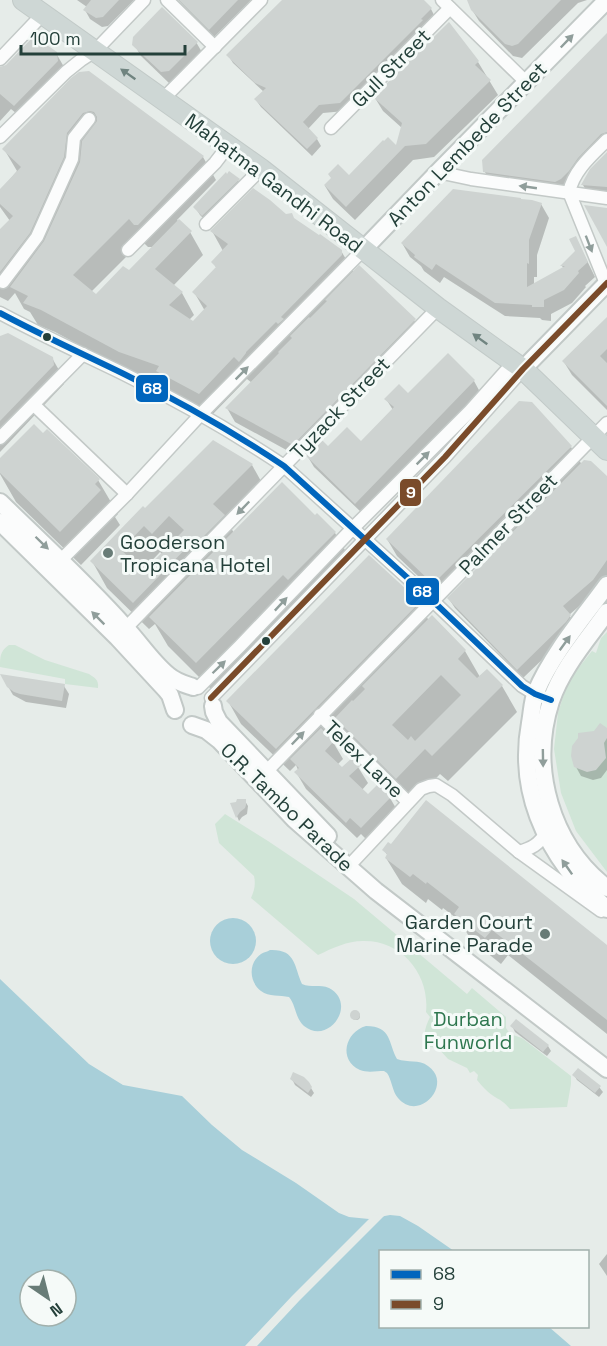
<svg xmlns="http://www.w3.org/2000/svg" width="607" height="1346" viewBox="0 0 607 1346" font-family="'Space Grotesk',sans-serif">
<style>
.green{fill:#d0e5d7}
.water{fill:#a8cfd9;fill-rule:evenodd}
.pier{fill:#e6ece9}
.shadow{fill:#0003;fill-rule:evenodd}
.building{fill:#ced3d1;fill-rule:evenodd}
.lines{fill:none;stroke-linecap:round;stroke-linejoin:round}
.street-casing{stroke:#c3c9c7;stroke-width:15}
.secondary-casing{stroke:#c2c9c7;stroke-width:20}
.primary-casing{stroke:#c2cac8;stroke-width:22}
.street{stroke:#fbfcfc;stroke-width:12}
.secondary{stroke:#fbfcfc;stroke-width:16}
.primary{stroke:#ced7d5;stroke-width:20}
.bus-1-casing{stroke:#f5faf8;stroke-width:10}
.bus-2-casing{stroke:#f5faf8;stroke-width:10}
.bus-1{stroke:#0065bd;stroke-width:6}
.bus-2{stroke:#7a4b2a;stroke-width:6}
.oneway{fill:#909e9b}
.oneway2{fill:#708480}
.bus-dot{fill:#24403a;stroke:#f5faf8;stroke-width:2}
.poi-dot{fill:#687c77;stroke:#f5faf8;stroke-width:2}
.labels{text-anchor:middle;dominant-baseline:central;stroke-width:6;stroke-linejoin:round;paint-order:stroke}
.street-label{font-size:20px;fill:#24403a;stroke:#f5faf8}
.poi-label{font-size:20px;fill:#24403a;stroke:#f5faf8;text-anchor:start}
.park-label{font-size:20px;fill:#2e774f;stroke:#f5faf8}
.line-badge{stroke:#f5faf8;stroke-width:2}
.badge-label{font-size:16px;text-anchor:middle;font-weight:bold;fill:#fff}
</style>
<rect width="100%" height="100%" fill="#e6ece9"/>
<!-- green -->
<g class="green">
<polygon points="607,632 607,872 576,831 561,793 554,749 558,713 568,681 592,651 596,653 601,638"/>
<path d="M 9,645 L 15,645 L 45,660 L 89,674 C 95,678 99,680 98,688 L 65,684 L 65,679 L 0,667 C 0,657 0,651 9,645 Z"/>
<path d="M 225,814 L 268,841 L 354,899 L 467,994 L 472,988 L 506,1017 L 506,1028 L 510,1034 L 522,1038 L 571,1076 L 571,1084 L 567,1107 L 510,1109 C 504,1102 502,1101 495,1097 C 488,1093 482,1086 477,1080 L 478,1075 L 474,1071 L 470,1073 L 467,1068 L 448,1059 L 438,1048 L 430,1047 C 421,1038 425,1028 430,1017 L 426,1012 C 430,975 402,940 363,941 C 347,941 333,948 318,955 L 251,898 C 254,891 256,885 254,876 L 219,843 L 215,824 Z"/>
</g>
<!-- water -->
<g class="water">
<circle cx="233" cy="941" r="23"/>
<path d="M 270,950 C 296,949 294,966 302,984 C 311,988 320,984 329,988 C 358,1003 329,1046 304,1026 C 295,1018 296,1005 289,997 C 280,995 269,997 261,991 C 249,982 248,963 261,954 C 264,952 267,952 270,950 Z"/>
<path d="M 0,979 L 89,1064 L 123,1085 L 182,1096 L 212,1125 L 242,1150 L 296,1183 L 339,1213 L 349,1217 L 369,1219 L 390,1215 L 400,1216 L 418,1226 L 454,1251 L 380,1252 L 380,1326 L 549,1327 L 571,1346 L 0,1346 ZM 30,1280 L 66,1280 L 66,1316 L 30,1316 Z"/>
<path d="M 366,1026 C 392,1026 388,1043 397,1059 C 408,1063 419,1059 428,1066 C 454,1084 419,1123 398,1098 C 392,1091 392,1080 387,1073 L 384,1071 C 377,1071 367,1073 360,1070 C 338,1060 345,1032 366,1026 Z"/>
</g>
<!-- pier -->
<polygon class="pier" points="387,1213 299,1301 257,1346 245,1346 292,1296 372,1216"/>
<!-- shadow -->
<g class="shadow">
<polygon points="77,0 134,0 108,26 102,27 90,19 85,10 87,7"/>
<polygon points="178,0 251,0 214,37"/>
<polygon points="284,0 422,0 431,9 435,17 345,111 323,113 308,129 317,139 321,146 312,156 261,107 256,100 264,92 233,63 228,55"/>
<polygon points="468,0 587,0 578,3 522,58 513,56 479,21 471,8"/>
<polygon points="607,36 607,143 566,189 490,182 485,172"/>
<polygon points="196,42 203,54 175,82 169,83 141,56 134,44"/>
<polygon points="56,53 64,67 22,118 11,109 0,121 0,68"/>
<polygon points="478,62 498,95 434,157 413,160 355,220 333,199 325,186 349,177 396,148 402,128 383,111 375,98"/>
<path d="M 88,73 L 203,157 L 216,180 L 177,220 L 190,232 L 203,255 L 173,286 L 182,293 L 194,315 L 189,320 L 193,323 L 205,311 L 194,292 L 217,269 L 213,262 L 223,251 L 212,231 L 285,215 L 340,249 L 354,273 L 414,320 L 422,334 L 301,458 L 235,422 L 227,408 L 252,383 L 247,379 L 212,415 L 171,394 L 167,386 L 133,374 L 55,332 L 38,325 L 30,312 L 24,309 L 15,293 L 8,301 L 0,297 L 0,231 L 10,221 L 0,207 L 0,191 L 17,171 L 4,149 ZM 142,241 L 148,247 L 153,247 L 129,272 L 96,297 L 91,292 Z"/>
<polygon points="607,153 607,196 588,194 583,185"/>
<polygon points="238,180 243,188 208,223 200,215 195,207"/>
<polygon points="541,204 549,218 537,255 537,277 534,277 534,285 564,269 562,266 577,251 576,238 595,277 585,286 586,287 572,303 551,314 551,321 542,320 540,318 505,316 444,277 440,283 424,271 421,266 410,257 402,243"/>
<polygon points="607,319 607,410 572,375 564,362"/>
<polygon points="0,337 52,358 63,377 64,384 0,452"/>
<polygon points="448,355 474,381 480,392 362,513 314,467 308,457 361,443 393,410 386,399 408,395"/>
<polygon points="571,447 582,465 607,478 607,576 598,590 569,615 576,626 571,632 523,678 455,608 449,599 482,565 480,563 443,600 397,556 387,539"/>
<polygon points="0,464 98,480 118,514 115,517 120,525 81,565 16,502 0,474"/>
<path d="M 252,465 L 267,492 L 231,528 L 234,533 L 315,517 L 335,533 L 352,562 L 213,691 L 168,646 L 155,624 L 149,629 L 107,588 L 92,561 L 145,510 ZM 160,552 L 162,554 L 144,574 L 142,571 Z"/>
<polygon points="419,603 429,621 465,651 480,677 502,686 517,712 448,781 440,774 412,804 351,744 338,722 326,735 333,742 343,759 337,765 342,770 358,767 368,783 362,790 368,796 390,798 400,815 371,844 361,834 357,838 306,789 296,772 298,770 296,765 290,771 241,724 228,701"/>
<polygon points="2,676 64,686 69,694 66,708 26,702 13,695"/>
<polygon points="607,730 607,770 601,778 593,780 581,776 576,767"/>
<polygon points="245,801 248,806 247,814 242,817 239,821 232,804"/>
<polygon points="384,850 607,947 607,1034 508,955 501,964 471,940 460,921 443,908 442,910 428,899 426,903 402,884 386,858 388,856"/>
<circle cx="356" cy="1016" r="4"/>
<polygon points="512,1026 548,1046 551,1051 547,1056 515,1032"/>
<polygon points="574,1075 599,1087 603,1092 599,1097 577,1080"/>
<polygon points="292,1079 308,1083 314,1093 311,1097 295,1085"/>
<polygon points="607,1254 607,1276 599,1264"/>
</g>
<!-- building -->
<g class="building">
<polygon points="91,0 119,0 103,17 96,18 83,10"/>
<polygon points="179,0 238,0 209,30"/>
<polygon points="282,0 424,0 432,8 421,19 423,20 340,103 319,105 303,122 318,138 307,149 254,99 266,88 255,83 226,55"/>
<polygon points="467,0 561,0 518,44 512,46 505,44 471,10"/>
<polygon points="162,7 198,42 169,71 161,72 132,45 133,37"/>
<polygon points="449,22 479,61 475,65 491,80 426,144 405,146 346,207 324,185 331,178 328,174 338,164 349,175 383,140 384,141 388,137 396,145 402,123 373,97"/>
<polygon points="607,33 607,132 601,134 578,158 569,171 561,179 555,182 483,172 482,160"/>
<polygon points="34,36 57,52 58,61 14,106 0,94 0,67 6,65"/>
<polygon points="89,71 204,156 138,225 134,225 129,219 73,275 96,294 123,266 129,270 179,219 192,231 155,269 183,292 169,305 193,321 207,306 192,292 216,267 211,262 228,244 210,231 253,188 270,200 286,214 292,213 294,218 319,235 320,234 342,250 342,255 281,317 284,319 278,324 276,322 246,352 246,353 239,362 234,357 199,394 156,371 159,366 119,352 41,310 23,303 28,296 10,287 44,241 80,162 82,141 97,121 97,117 94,112 90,111 83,113 67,133 64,157 30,233 0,272 0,229 13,216 0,204 0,189 21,167 2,149 71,78 79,72"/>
<polygon points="607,152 607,187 581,185 590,169"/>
<polygon points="229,171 240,179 202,216 193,207 226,172 227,174"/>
<polygon points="453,189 521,198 521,199 532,200 542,203 529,240 529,264 527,263 527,287 565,266 560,266 575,251 569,239 576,236 588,262 578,271 579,273 564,290 544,300 544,307 532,307 532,305 495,303 436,264 432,270 414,257 415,255 401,243"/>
<polygon points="584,205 607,208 607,247"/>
<polygon points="359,265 416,319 293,445 225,408 279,353 278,352 292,338 290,336 309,317 310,318 327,301 325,300"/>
<polygon points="607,317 607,349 600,356 607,363 607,406 562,361"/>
<polygon points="8,333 53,357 54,365 0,421 0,336"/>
<polygon points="448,353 475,380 355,504 306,456 307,454 321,439 328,446 347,427 361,441 394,407 384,399 399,384 408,393"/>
<polygon points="519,401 532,402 572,446 433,584 386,539"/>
<polygon points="34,424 43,433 47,429 100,479 95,484 101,490 60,532 0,473 0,458"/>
<path d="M 213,440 L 253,464 L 213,504 L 225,515 L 197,543 L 194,540 L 133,603 L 90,561 L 143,506 L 145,508 ZM 169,516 L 184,530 L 144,571 L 121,550 L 144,526 L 152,534 Z"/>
<polygon points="584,460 591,461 607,476 607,560 593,580 563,606 571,615 566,622 517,670 447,598"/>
<polygon points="282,482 315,515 317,513 336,532 288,580 283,575 196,663 149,617"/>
<polygon points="369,555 420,602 276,749 226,701"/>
<path d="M 432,615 L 466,650 L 458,659 L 477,678 L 487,669 L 503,685 L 432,756 L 425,749 L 396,779 L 335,718 L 352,700 L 353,701 L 365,689 L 362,686 ZM 441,675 L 461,695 L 415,741 L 411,736 L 408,740 L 392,725 Z"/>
<polygon points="0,674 65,684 62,701 20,694 14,692 7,687"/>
<polygon points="600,723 607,728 607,738 604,743 606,758 596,770 587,772 574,767 571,756 572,746 578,738 578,733 594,731"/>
<polygon points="321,728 334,741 325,751 342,767 352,758 360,766 349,776 368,794 378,784 391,797 361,828 350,818 346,823 294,772 299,768 290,759"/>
<polygon points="237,799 246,799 246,805 245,808 240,812 236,818 230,803 236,802"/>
<polygon points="426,800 607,945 607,1020 492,930 485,938 454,914 459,907 427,882 426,884 413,874 410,877 385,858 387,854 382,850 388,842 391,844"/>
<circle cx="355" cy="1015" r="5"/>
<polygon points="516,1019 549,1045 543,1052 510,1026"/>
<polygon points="578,1068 601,1086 595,1093 572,1075"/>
<polygon points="293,1072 304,1077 309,1082 312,1087 308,1093 290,1079"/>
</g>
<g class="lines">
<!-- street casing -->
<g class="street-casing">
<g id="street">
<polyline points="167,0 215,47"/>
<polyline points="442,0 527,83"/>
<polyline points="0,59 43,14"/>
<polyline points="163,99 261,0"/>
<polyline points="331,128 450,8"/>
<polyline points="0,137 66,72 81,60 95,51 144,0"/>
<path d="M 607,140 C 591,156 574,170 569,192 L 607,286"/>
<polyline points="438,172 471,179 607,198"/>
<polyline points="206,224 261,169"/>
<polyline points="128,250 215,163 228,146"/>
<polyline points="3,282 37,237 72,159 74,138 89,119"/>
<path d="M 0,313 C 41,335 83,354 124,374 C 179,401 233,432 284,466 L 433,601 L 522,686 L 535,694 L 551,700"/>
<polyline points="34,405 127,494"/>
<polyline points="0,438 83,354"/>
<polyline points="55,566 127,494 201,414 363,250"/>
<polyline points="120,634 438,308"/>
<polyline points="198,688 240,646 352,529 470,411 513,363"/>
<polyline points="211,698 445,457 523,369"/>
<polyline points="320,715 408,802"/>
<polyline points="261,777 607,423"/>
<path d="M 519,852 C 532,848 538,845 546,833"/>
<polyline points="348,867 421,789 429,786 436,785 452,795 519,852 601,911"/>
</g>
</g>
<!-- secondary casing -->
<g class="secondary-casing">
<g id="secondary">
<polyline points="363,250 438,172 607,0"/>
<polyline points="523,369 607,283"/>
<path d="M 0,502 C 42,543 86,583 125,627 C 140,643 152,662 168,675 C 176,682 184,684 193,687"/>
<polyline points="0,522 117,637 166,690 170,695 175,710"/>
<path d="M 607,585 C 583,618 552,654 536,692 C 532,701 532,713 530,723 C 520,777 536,827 568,870 C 579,884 594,897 607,909"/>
<path d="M 607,612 C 587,640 562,668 551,701 C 529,768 551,845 607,888"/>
<polyline points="213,706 214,712 219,722 328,836"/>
<polyline points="192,725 206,730 220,741 295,820 376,891 607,1069"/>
</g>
</g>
<!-- primary casing -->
<g class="primary-casing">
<polyline id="primary" points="23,0 261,169 438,308 523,369 607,450"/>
</g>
<!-- street -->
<use href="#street" class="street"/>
<!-- secondary -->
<use href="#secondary" class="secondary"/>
<!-- primary -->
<use href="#primary" class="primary"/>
<!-- bus-1 casing -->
<g class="bus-1-casing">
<path id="bus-1" d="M 0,313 C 41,335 83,354 124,374 C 179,401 233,432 284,466 L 433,601 L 522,686 L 535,694 L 551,700"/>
</g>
<!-- bus-2 casing -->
<g class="bus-2-casing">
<polyline id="bus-2" points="211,698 445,457 523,369 607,283"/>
</g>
<!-- bus-1 -->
<use href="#bus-1" class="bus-1"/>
<!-- bus-2 -->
<use href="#bus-2" class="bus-2"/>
</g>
<!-- one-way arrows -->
<defs><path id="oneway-solid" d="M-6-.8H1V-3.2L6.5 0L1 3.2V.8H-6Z" transform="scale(1.5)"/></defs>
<g class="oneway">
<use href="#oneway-solid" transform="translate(567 41) rotate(-46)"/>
<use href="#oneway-solid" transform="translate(528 187) rotate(-172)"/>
<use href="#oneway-solid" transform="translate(589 244) rotate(69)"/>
<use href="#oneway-solid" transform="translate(242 373) rotate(-45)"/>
<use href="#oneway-solid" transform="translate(423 458) rotate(-45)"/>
<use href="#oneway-solid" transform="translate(243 508) rotate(134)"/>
<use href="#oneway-solid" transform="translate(42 543) rotate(44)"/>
<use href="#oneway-solid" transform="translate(281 604) rotate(-47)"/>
<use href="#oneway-solid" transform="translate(98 618) rotate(-135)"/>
<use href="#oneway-solid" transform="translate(565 643) rotate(-54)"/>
<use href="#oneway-solid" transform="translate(219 667) rotate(-44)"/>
<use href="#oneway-solid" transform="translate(298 738) rotate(-46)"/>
<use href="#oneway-solid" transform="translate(543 758) rotate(89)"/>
<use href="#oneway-solid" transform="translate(567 867) rotate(-125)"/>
</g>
<g class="oneway2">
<use href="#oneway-solid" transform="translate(128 74) rotate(-145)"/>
<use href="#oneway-solid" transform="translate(480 339) rotate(-144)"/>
</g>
<!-- markers -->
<g class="bus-dot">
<circle cx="47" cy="337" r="5"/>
<circle cx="266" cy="641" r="5"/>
</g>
<g class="poi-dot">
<circle cx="108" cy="553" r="6"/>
<circle cx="545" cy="934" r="6"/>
</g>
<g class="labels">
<!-- street labels -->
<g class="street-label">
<text transform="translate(391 68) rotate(-45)">Gull Street</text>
<text transform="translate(467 144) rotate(-46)">Anton Lembede Street</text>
<text transform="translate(274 183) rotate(37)">Mahatma Gandhi Road</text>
<text transform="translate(340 408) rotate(-46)">Tyzack Street</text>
<text transform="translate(508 524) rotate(-46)">Palmer Street</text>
<text transform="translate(364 759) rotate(44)">Telex Lane</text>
<text transform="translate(287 807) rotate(44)">O.R. Tambo Parade</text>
</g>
<!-- poi labels -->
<g class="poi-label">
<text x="120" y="542">Gooderson<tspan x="120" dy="23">Tropicana Hotel</tspan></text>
<text x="533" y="922" text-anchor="end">Garden Court<tspan x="533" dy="23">Marine Parade</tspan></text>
</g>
<!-- park labels -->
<g class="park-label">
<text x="468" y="1019">Durban<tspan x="468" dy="23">Funworld</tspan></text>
</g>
</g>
<g class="line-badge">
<rect x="135" y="374" width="34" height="29" rx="6" fill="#0065bd"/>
<rect x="399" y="478" width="23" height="29" rx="6" fill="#7a4b2a"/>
<rect x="405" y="577" width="35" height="29" rx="6" fill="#0065bd"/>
</g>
<g class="badge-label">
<text x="152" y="394">68</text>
<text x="411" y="498">9</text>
<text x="422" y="597">68</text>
</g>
<!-- legend -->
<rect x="379" y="1250" width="210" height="78" fill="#f5faf8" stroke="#a1b0ac" stroke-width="1.5"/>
<rect x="391" y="1270" width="30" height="9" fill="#0065bd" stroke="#a1b0ac" stroke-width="1.5"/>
<text x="433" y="1280" font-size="18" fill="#24403a">68</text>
<rect x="391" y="1300" width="30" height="9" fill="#7a4b2a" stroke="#a1b0ac" stroke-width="1.5"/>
<text x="433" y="1310" font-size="18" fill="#24403a">9</text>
<!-- north arrow -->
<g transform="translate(48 1298) rotate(145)"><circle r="28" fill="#f5faf8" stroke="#a1b0ac" stroke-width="1.5"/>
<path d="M0-4.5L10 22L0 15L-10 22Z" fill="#687c77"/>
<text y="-9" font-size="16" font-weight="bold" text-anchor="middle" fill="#24403a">N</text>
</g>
<!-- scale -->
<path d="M21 45v9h164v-9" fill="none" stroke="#24403a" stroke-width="3"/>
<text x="30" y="45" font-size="18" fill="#24403a" stroke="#f5faf8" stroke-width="4.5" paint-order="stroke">100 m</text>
</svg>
